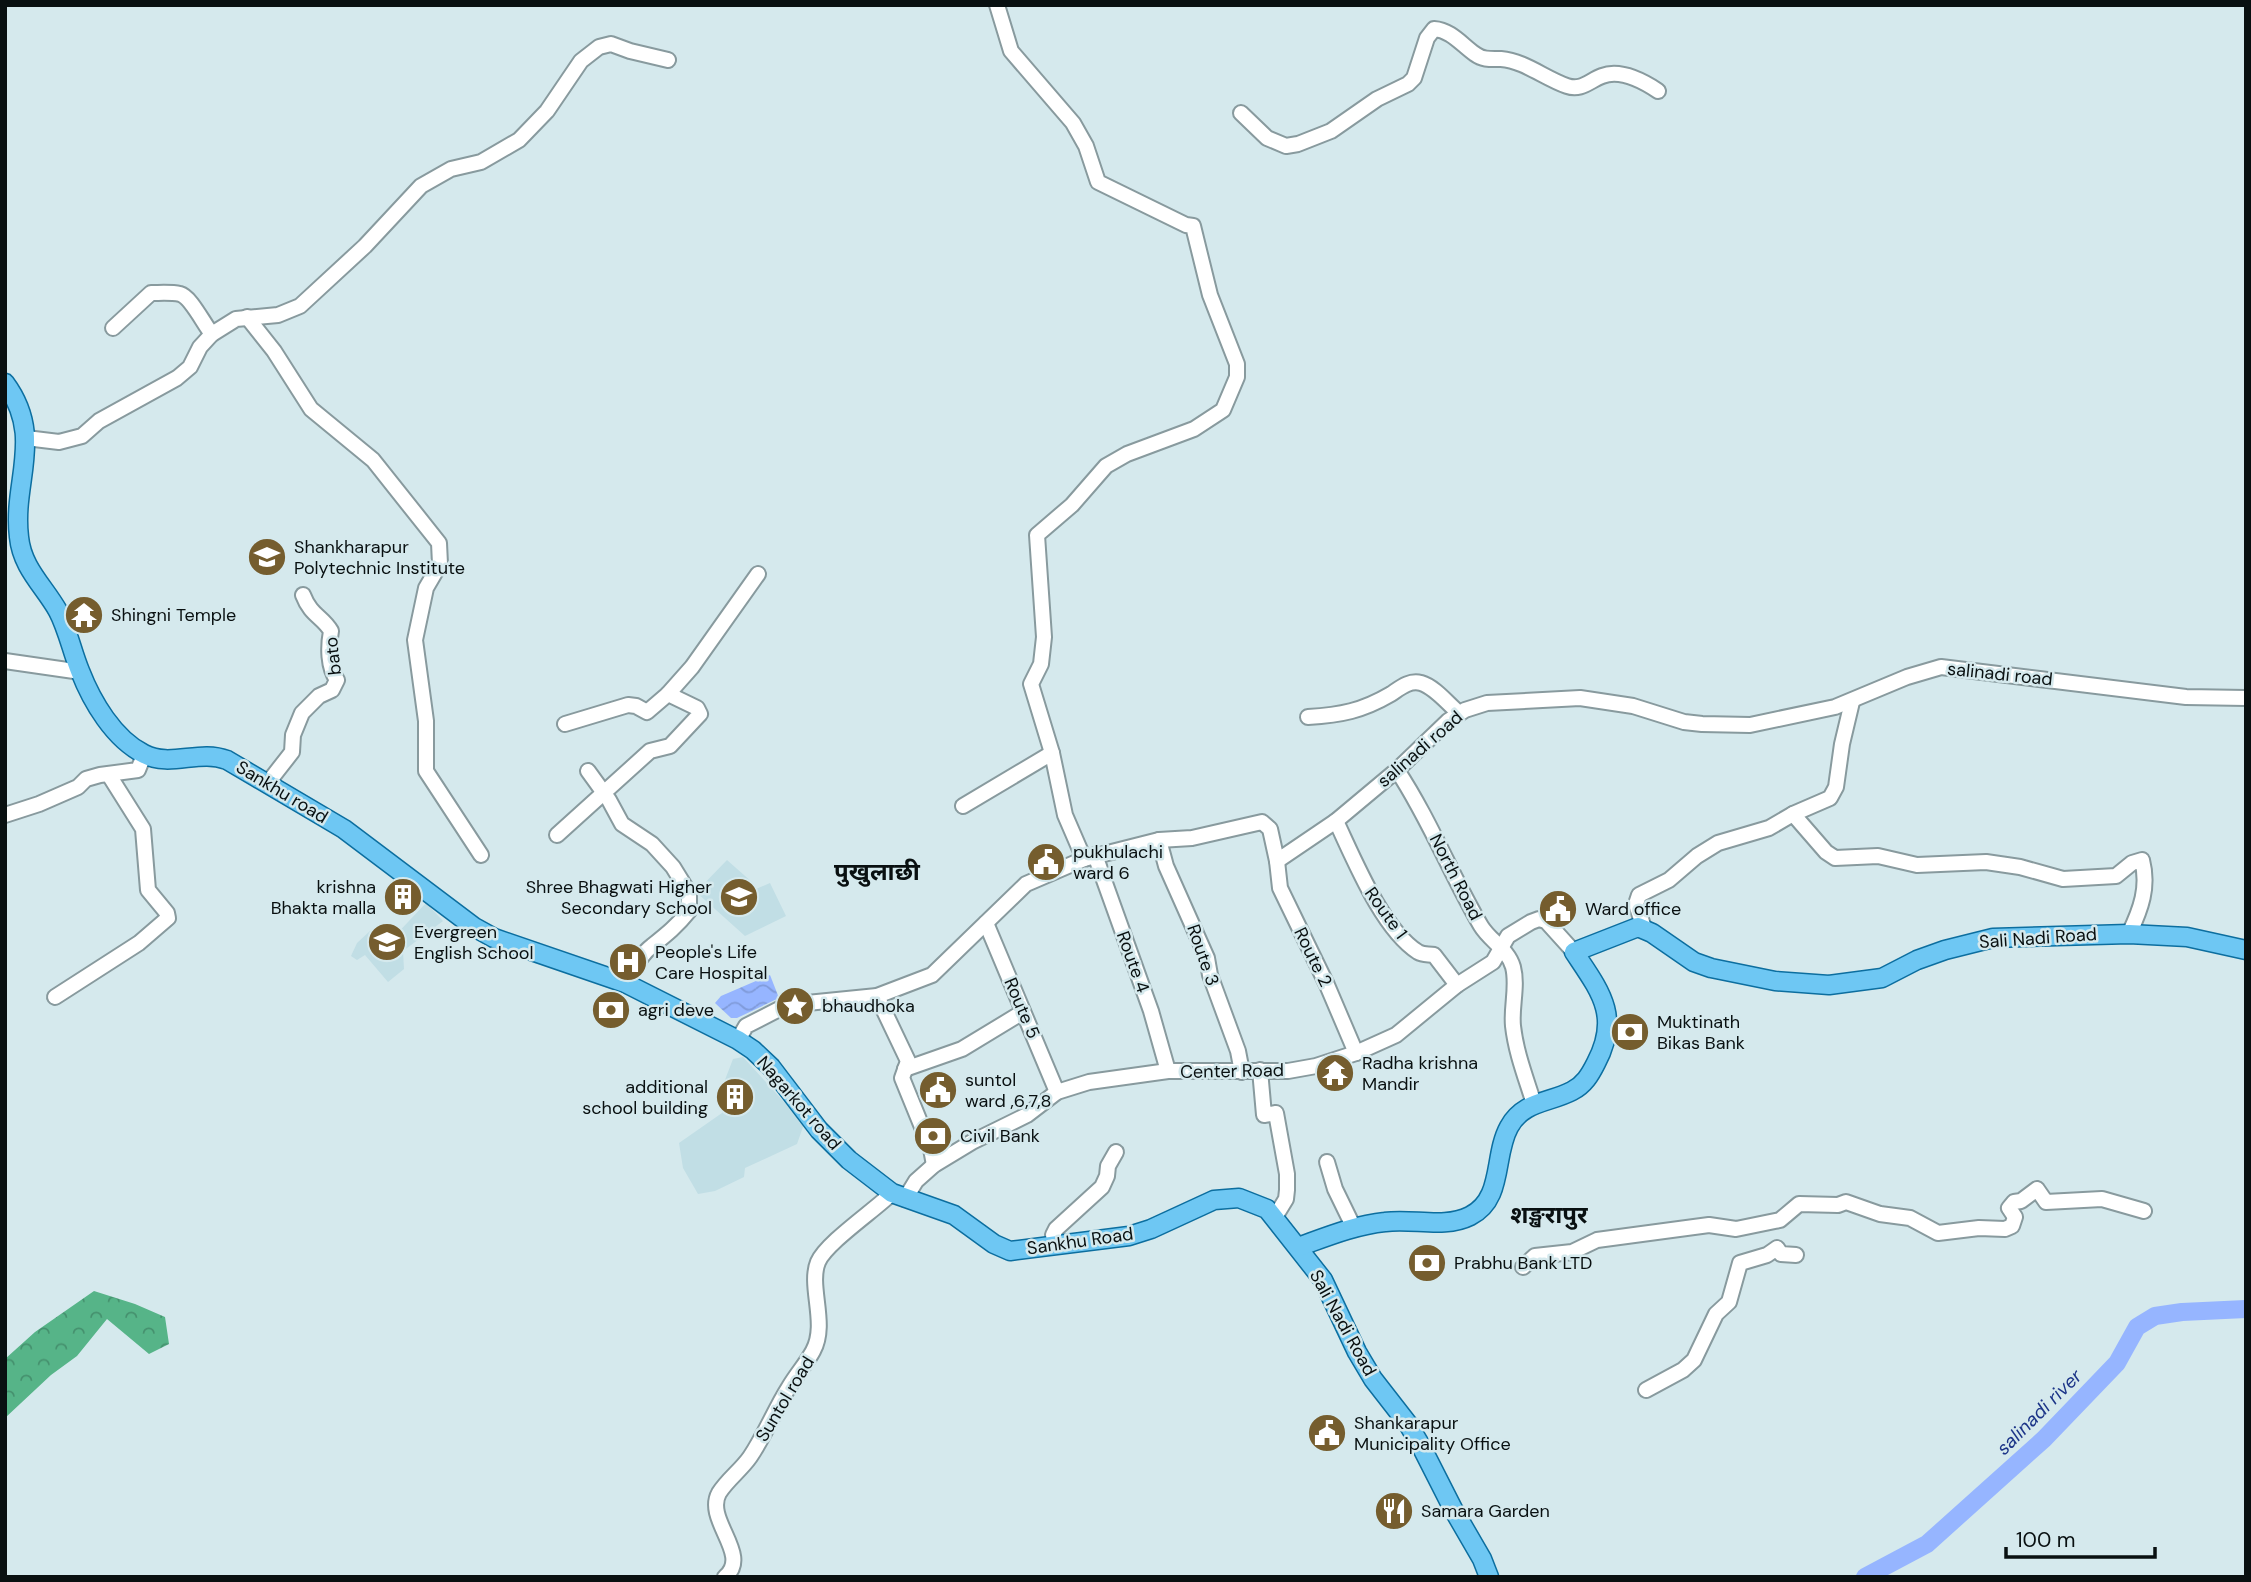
<svg xmlns="http://www.w3.org/2000/svg" width="2251" height="1582" viewBox="0 0 2251 1582" font-family="'DM Sans','Noto Sans Devanagari',sans-serif">
<style>
.built{fill:#c1dee5}
.forest{fill:url(#forest-crowns)}
.water{fill:url(#water-waves)}
.lines{fill:none;stroke-linecap:round;stroke-linejoin:round}
.river{stroke:#96b5ff;stroke-width:18}
.minor-casing{stroke:#889a9e;stroke-width:18}
.major-casing{stroke:#0c6e9f;stroke-width:21}
.minor{stroke:#fff;stroke-width:14}
.major{stroke:#6ec7f3;stroke-width:18}
.labels{text-anchor:middle;dominant-baseline:central;stroke-width:5;stroke-linejoin:round;paint-order:stroke}
.poi-label{font-size:18px;fill:#091011;stroke:#d5e9ed;text-anchor:start}
.street-label{font-size:18px;fill:#091011;stroke:#d5e9ed}
.water-label{font-size:19px;font-style:italic;fill:#1c3588;stroke:#d5e9ed}
.district-label{font-size:24px;font-weight:bold;fill:#091011;stroke:#d5e9ed}
</style>
<defs>
<pattern id="forest-crowns" width="20" height="18" patternUnits="userSpaceOnUse" patternTransform="scale(1.75)"><rect width="20" height="18" fill="#56b488"/><path d="M2 6a3 3 0 1 1 6 0M12 15a3 3 0 1 1 6 0" fill="none" stroke="#45916e"/></pattern>
<pattern id="water-waves" width="16" height="10" patternUnits="userSpaceOnUse" patternTransform="scale(1.75)"><rect width="16" height="10" fill="#96b5ff"/><path d="M0 5q4-4 8 0t8 0" fill="none" stroke="#809bda"/></pattern>
</defs>
<rect width="100%" height="100%" fill="#d5e9ed"/>
<!-- built -->
<g class="built">
<polygon points="727,860 753,883 756,889 770,883 786,916 745,936 696,892"/>
<polygon points="426,903 443,921 403,951 404,969 388,982 365,955 357,960 351,956 357,943 370,931 375,933 381,941 391,940"/>
<polygon points="743,1057 804,1124 797,1144 745,1168 744,1177 715,1191 698,1194 683,1168 679,1143 722,1113 723,1085 733,1059"/>
</g>
<!-- forest -->
<polygon class="forest" points="94,1291 135,1304 165,1317 169,1344 149,1354 107,1319 77,1356 51,1375 5,1418 5,1359 35,1332"/>
<!-- water -->
<polygon class="water" points="770,975 779,998 737,1018 731,1018 715,1003 721,996"/>
<g class="lines">
<!-- river -->
<polyline class="river" points="1865,1577 1927,1544 2044,1439 2117,1363 2137,1327 2155,1316 2182,1312 2246,1309"/>
<!-- minor casing -->
<g class="minor-casing">
<g id="minor">
<polyline points="997,5 1011,51 1073,123 1086,146 1098,182 1186,225 1193,226 1210,295 1237,364 1237,377 1223,410 1194,429 1127,454 1106,466 1072,505 1037,535 1044,637 1041,664 1031,684 1052,753 1065,815 1084,859"/>
<path d="M 1241,113 L 1267,138 L 1286,146 L 1298,144 L 1331,131 L 1377,99 L 1408,84 L 1414,78 L 1427,38 L 1434,29 C 1451,30 1462,45 1475,54 C 1483,60 1491,59 1501,59 C 1525,61 1544,78 1567,86 C 1581,91 1589,81 1602,76 C 1620,69 1643,81 1658,91"/>
<polyline points="247,317 274,351 311,409 373,460 439,543 440,564 426,588 415,640 426,721 426,771 481,855"/>
<path d="M 113,328 L 151,293 C 160,293 171,292 180,294 C 191,297 203,323 212,334"/>
<polyline points="26,438 59,442 82,436 99,421 177,378 190,367 200,347 212,334 236,319 278,315 300,306 365,246 421,186 451,169 481,162 519,140 547,111 581,61 599,47 611,44 630,51 668,60"/>
<polyline points="5,661 81,672"/>
<polyline points="668,694 692,667 758,574"/>
<path d="M 1308,717 C 1341,715 1362,711 1391,694 C 1400,688 1409,680 1421,683 C 1435,687 1448,704 1459,713"/>
<path d="M 1397,770 C 1430,820 1451,875 1481,926 C 1490,941 1508,949 1513,967 C 1518,986 1511,1007 1513,1026 C 1516,1053 1526,1078 1534,1104"/>
<path d="M 588,771 L 609,800 L 622,824 L 652,844 L 673,867 L 689,893 L 689,911 C 677,926 667,934 652,946 C 640,955 633,970 625,983"/>
<path d="M 267,784 L 292,752 L 293,735 L 302,713 L 319,696 L 332,690 L 337,680 C 328,667 328,647 331,631 C 322,616 311,616 303,595"/>
<polyline points="963,806 1052,753"/>
<path d="M 1793,814 L 1826,852 L 1835,858 L 1878,856 L 1917,865 L 1986,862 L 2020,867 L 2063,879 L 2116,876 L 2132,863 L 2142,860 C 2149,887 2141,909 2129,934"/>
<polyline points="5,815 39,804 78,787 86,779 100,775 138,770 144,755"/>
<path d="M 1336,821 C 1354,859 1382,929 1418,952 C 1423,955 1428,954 1434,955 L 1457,985"/>
<polyline points="557,835 650,751 670,746 700,714 697,708 668,694 647,712 636,706 628,705 565,724"/>
<polyline points="1159,840 1166,866 1207,958 1210,975 1238,1051 1242,1072"/>
<polyline points="1095,855 1151,1011 1168,1071"/>
<polyline points="1277,861 1280,888 1327,985 1356,1053"/>
<polyline points="986,923 1057,1092"/>
<polyline points="1644,928 1636,904 1639,895 1669,880 1697,856 1718,843 1769,828 1793,814 1830,798 1836,787 1842,744 1852,702"/>
<polyline points="877,996 908,1061 902,1078 931,1149 934,1165"/>
<polyline points="55,997 139,943 168,918 167,913 148,890 143,829 109,775"/>
<polyline points="738,1040 746,1026 787,1005 877,996 932,975 1026,884 1084,859 1159,840 1192,838 1262,822 1270,829 1277,861 1336,821 1397,770 1448,721 1465,710 1487,703 1580,698 1633,706 1684,722 1702,724 1750,725 1835,707 1907,677 1941,667 2186,697 2246,698"/>
<polyline points="905,1069 962,1049 1023,1012"/>
<polyline points="1260,1070 1264,1115 1276,1113 1287,1174 1287,1190 1286,1199 1275,1217"/>
<polyline points="1327,1162 1335,1189 1354,1228"/>
<polyline points="905,1199 916,1181 934,1165 972,1142 1027,1115 1057,1092 1089,1082 1168,1071 1288,1071 1316,1066 1356,1053 1396,1035 1457,985 1493,962 1508,936 1531,922 1539,919 1546,921 1574,952"/>
<polyline points="1055,1245 1053,1235 1056,1229 1102,1187 1107,1176 1108,1166 1116,1152"/>
<polyline points="1523,1267 1535,1256 1572,1252 1597,1240 1709,1225 1736,1229 1775,1221 1780,1220 1799,1204 1838,1205 1846,1202 1880,1214 1910,1218 1938,1233 1979,1228 2005,1229 2012,1226 2015,1217 2009,1208 2014,1202 2021,1201 2037,1189 2046,1202 2102,1199 2144,1211"/>
<polyline points="1646,1390 1683,1370 1694,1360 1716,1314 1729,1302 1740,1263 1767,1255 1777,1248 1781,1254 1796,1255"/>
<path d="M 725,1577 C 752,1555 704,1520 719,1493 C 727,1480 741,1470 750,1457 C 765,1435 775,1409 789,1387 C 796,1375 806,1364 813,1351 C 828,1324 808,1286 818,1262 C 826,1243 875,1210 892,1193"/>
</g>
</g>
<!-- major casing -->
<g class="major-casing">
<g id="major">
<path d="M 5,383 C 45,437 12,481 19,537 C 22,568 44,586 58,611 C 68,630 72,652 80,671 C 92,702 114,739 144,754 C 171,768 199,749 227,760 L 344,829 L 474,927 L 494,938 L 625,983 L 738,1040 L 753,1050 L 771,1067 L 819,1130 L 849,1160 L 892,1193 L 954,1215 L 994,1244 L 1010,1251 L 1129,1236 L 1151,1229 L 1214,1200 L 1239,1198 L 1267,1209 L 1323,1280 L 1357,1352 L 1373,1379 L 1408,1424 L 1421,1446 L 1453,1509 L 1482,1559 L 1489,1577"/>
<path d="M 1298,1247 C 1326,1237 1355,1225 1385,1222 C 1413,1218 1444,1229 1470,1216 C 1504,1199 1493,1156 1509,1127 C 1523,1101 1549,1103 1572,1091 C 1584,1085 1590,1075 1596,1063 C 1621,1016 1600,991 1574,952 L 1638,927 L 1652,933 L 1694,962 L 1711,968 L 1775,981 L 1829,985 L 1882,978 L 1917,960 L 1945,950 L 1993,938 L 2129,934 L 2187,937 L 2246,950"/>
</g>
</g>
<!-- minor -->
<use href="#minor" class="minor"/>
<!-- major -->
<use href="#major" class="major"/>
</g>
<!-- icons -->
<defs>
<g id="university-disc" transform="scale(2.0125)"><circle r="9.5" fill="#755d2e" stroke="#d5e9ed"/><path d="M0-5L7-2L0 1L-7-2ZM-4 1L0 2.5L4 1V4Q0 6-4 4Z" fill="#fff"/></g>
<g id="temple-disc" transform="scale(2.0125)"><circle r="9.5" fill="#755d2e" stroke="#d5e9ed"/><path d="M0-6L5-2H3V0L6.5 2.5H4V6H1.5V3h-3V6H-4V2.5H-6.5L-3 0V-2H-5Z" fill="#fff"/></g>
<g id="civic-disc" transform="scale(2.0125)"><circle r="9.5" fill="#755d2e" stroke="#d5e9ed"/><path d="M-.6-6.5H3V-4.5H.6V-3L4-1V1h2V6H-6V1h2V-1L-.6-3ZM-1.2 2.5V6h2.4V2.5Z" fill="#fff"/></g>
<g id="building-disc" transform="scale(2.0125)"><circle r="9.5" fill="#755d2e" stroke="#d5e9ed"/><path d="M-4-6H4V6H1V3H-1V6H-4ZM-2.5-4.3h1.7v1.8h-1.7ZM.8-4.3h1.7v1.8H.8ZM-2.5-1h1.7V.8h-1.7ZM.8-1h1.7V.8H.8Z" fill="#fff"/></g>
<g id="school-disc" transform="scale(2.0125)"><circle r="9.5" fill="#755d2e" stroke="#d5e9ed"/><path d="M0-5L7-2L0 1L-7-2ZM-4 1L0 2.5L4 1V4Q0 6-4 4Z" fill="#fff"/></g>
<g id="hospital-disc" transform="scale(2.0125)"><circle r="9.5" fill="#755d2e" stroke="#d5e9ed"/><path d="M-5-5h3v3.5h4V-5h3V5h-3V1.5h-4V5h-3Z" fill="#fff"/></g>
<g id="sight-disc" transform="scale(2.0125)"><circle r="9.5" fill="#755d2e" stroke="#d5e9ed"/><path d="M0-6L1.8-2.2L6-1.7L2.9 1.2L3.7 5.4L0 3.3L-3.7 5.4L-2.9 1.2L-6-1.7L-1.8-2.2Z" fill="#fff"/></g>
<g id="bank-disc" transform="scale(2.0125)"><circle r="9.5" fill="#755d2e" stroke="#d5e9ed"/><path d="M-6-4H6V4H-6ZM0-2.3a2.3 2.3 0 1 0 0 4.6a2.3 2.3 0 1 0 0-4.6Z" fill="#fff"/></g>
<g id="restaurant-disc" transform="scale(2.0125)"><circle r="9.5" fill="#755d2e" stroke="#d5e9ed"/><path d="M-5-6h1v4h1v-4h1v4h1v-4h1v5L-1.5 .5V6h-2V.5L-5-1ZM5-6V6H3V1.5H1.5Q1.5-4 5-6Z" fill="#fff"/></g>
</defs>
<g fill-rule="evenodd">
<use href="#university-disc" x="267" y="557"/>
<use href="#temple-disc" x="84" y="615"/>
<use href="#civic-disc" x="1046" y="862"/>
<use href="#building-disc" x="403" y="897"/>
<use href="#school-disc" x="739" y="897"/>
<use href="#civic-disc" x="1558" y="909"/>
<use href="#school-disc" x="387" y="942"/>
<use href="#hospital-disc" x="628" y="962"/>
<use href="#sight-disc" x="795" y="1006"/>
<use href="#bank-disc" x="611" y="1010"/>
<use href="#bank-disc" x="1630" y="1032"/>
<use href="#temple-disc" x="1335" y="1073"/>
<use href="#civic-disc" x="938" y="1090"/>
<use href="#building-disc" x="735" y="1097"/>
<use href="#bank-disc" x="933" y="1136"/>
<use href="#bank-disc" x="1427" y="1263"/>
<use href="#civic-disc" x="1327" y="1433"/>
<use href="#restaurant-disc" x="1394" y="1511"/>
</g>
<g class="labels">
<!-- poi labels -->
<g class="poi-label">
<text x="294" y="547">Shankharapur<tspan x="294" dy="21">Polytechnic Institute</tspan></text>
<text x="111" y="615">Shingni Temple</text>
<text x="1073" y="852">pukhulachi<tspan x="1073" dy="21">ward 6</tspan></text>
<text x="376" y="887" text-anchor="end">krishna<tspan x="376" dy="21">Bhakta malla</tspan></text>
<text x="712" y="887" text-anchor="end">Shree Bhagwati Higher<tspan x="712" dy="21">Secondary School</tspan></text>
<text x="1585" y="909">Ward office</text>
<text x="414" y="932">Evergreen<tspan x="414" dy="21">English School</tspan></text>
<text x="655" y="952">People's Life<tspan x="655" dy="21">Care Hospital</tspan></text>
<text x="822" y="1006">bhaudhoka</text>
<text x="638" y="1010">agri deve</text>
<text x="1657" y="1022">Muktinath<tspan x="1657" dy="21">Bikas Bank</tspan></text>
<text x="1362" y="1063">Radha krishna<tspan x="1362" dy="21">Mandir</tspan></text>
<text x="965" y="1080">suntol<tspan x="965" dy="21">ward ,6,7,8</tspan></text>
<text x="708" y="1087" text-anchor="end">additional<tspan x="708" dy="21">school building</tspan></text>
<text x="960" y="1136">Civil Bank</text>
<text x="1454" y="1263">Prabhu Bank LTD</text>
<text x="1354" y="1423">Shankarapur<tspan x="1354" dy="21">Municipality Office</tspan></text>
<text x="1421" y="1511">Samara Garden</text>
</g>
<!-- street labels -->
<g class="street-label">
<text transform="translate(333 656) rotate(-96)">bato</text>
<text transform="translate(2000 674) rotate(6)">salinadi road</text>
<text transform="translate(1420 749) rotate(-41)">salinadi road</text>
<text transform="translate(282 792) rotate(31)">Sankhu road</text>
<text transform="translate(1456 877) rotate(63)">North Road</text>
<text transform="translate(1386 913) rotate(54)">Route 1</text>
<text transform="translate(2038 938) rotate(-4)">Sali Nadi Road</text>
<text transform="translate(1203 955) rotate(71)">Route 3</text>
<text transform="translate(1313 957) rotate(64)">Route 2</text>
<text transform="translate(1133 962) rotate(70)">Route 4</text>
<text transform="translate(1022 1008) rotate(67)">Route 5</text>
<text transform="translate(1232 1071) rotate(-1)">Center Road</text>
<text transform="translate(799 1103) rotate(49)">Nagarkot road</text>
<text transform="translate(1080 1241) rotate(-8)">Sankhu Road</text>
<text transform="translate(1343 1323) rotate(61)">Sali Nadi Road</text>
<text transform="translate(785 1399) rotate(-59)">Suntol road</text>
</g>
<!-- water labels -->
<g class="water-label">
<text transform="translate(2039 1412) rotate(-45)">salinadi river</text>
</g>
<!-- district labels -->
<g class="district-label">
<text x="877" y="871">पुखुलाछी</text>
<text x="1549" y="1214">शङ्खरापुर</text>
</g>
</g>
<!-- border -->
<rect width="2251" height="1582" fill="none" stroke="#091011" stroke-width="14"/>
<!-- scale -->
<path d="M2006 1547v10h149v-10" fill="none" stroke="#091011" stroke-width="3.5"/>
<text x="2016" y="1547" font-size="21" fill="#091011" stroke="#d5e9ed" stroke-width="5" paint-order="stroke">100 m</text>
</svg>
